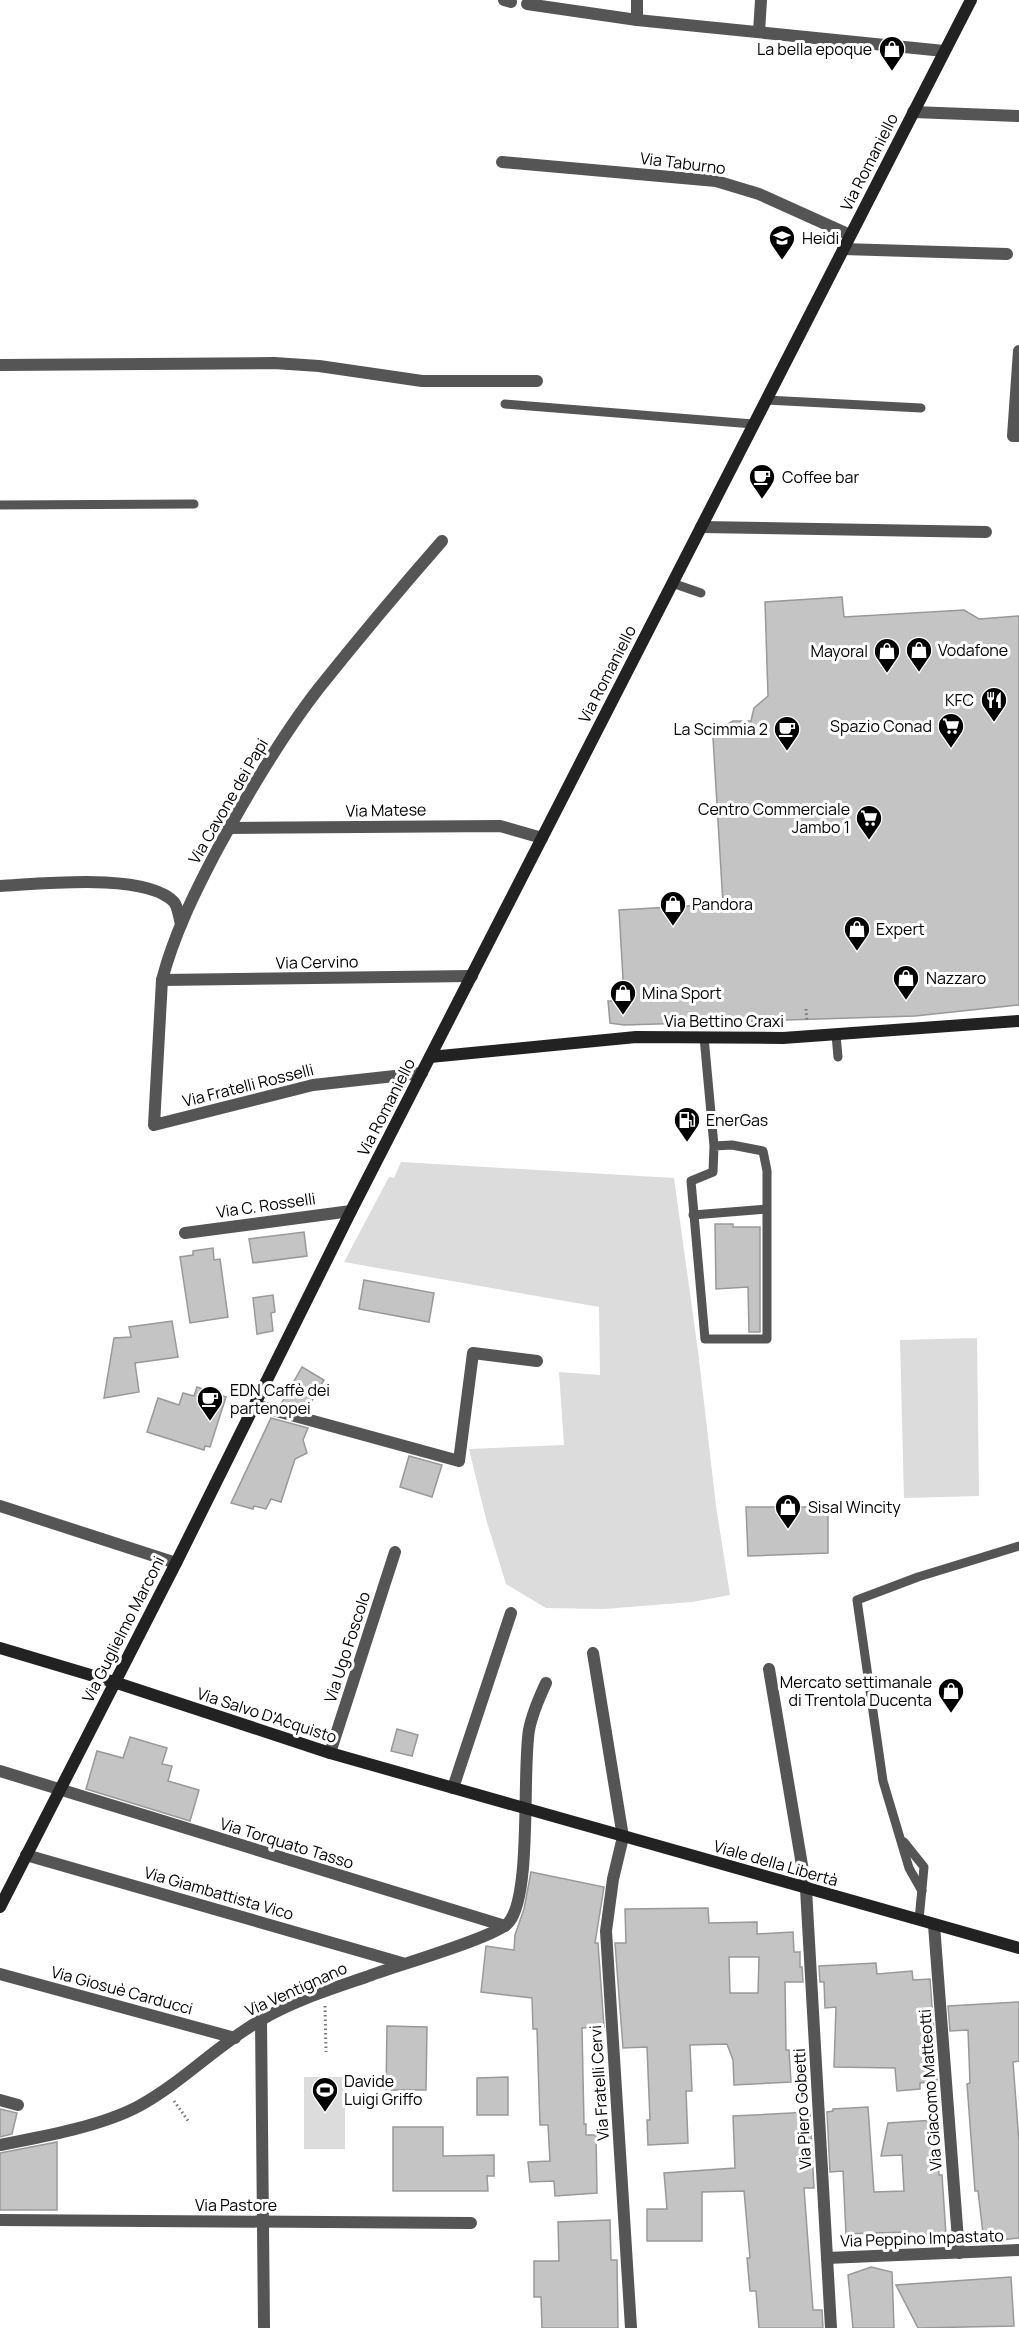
<svg xmlns="http://www.w3.org/2000/svg" width="1019" height="2328" viewBox="0 0 1019 2328" font-family="Manrope,sans-serif">
<style>
.green{fill:#dcdcdc}
.building{fill:#c4c4c4;stroke:#999;stroke-width:1.5;fill-rule:evenodd}
.lines{fill:none;stroke-linecap:round;stroke-linejoin:round}
.path{stroke:#777;stroke-width:3;stroke-dasharray:1.5 3;stroke-linecap:butt}
.lane{stroke:#555;stroke-width:9}
.street{stroke:#555;stroke-width:12}
.secondary{stroke:#222;stroke-width:12}
.labels{text-anchor:middle;dominant-baseline:central;stroke-width:6;stroke-linejoin:round;paint-order:stroke}
.poi-label{font-size:16px;fill:#000;stroke:#fff;text-anchor:start}
.street-label{font-size:16px;fill:#000;stroke:#fff}
</style>
<rect width="100%" height="100%" fill="#fff"/>
<!-- green -->
<g class="green">
<polygon points="401,1162 674,1178 698,1351 716,1506 730,1595 692,1602 604,1609 546,1608 506,1584 486,1519 469,1449 564,1445 559,1372 600,1375 599,1307 344,1262 389,1177 394,1178"/>
<polygon points="977,1338 979,1496 904,1498 900,1340"/>
<rect x="304" y="2077" width="41" height="72"/>
</g>
<!-- building -->
<g class="building">
<polygon points="842,597 844,617 964,610 979,619 1019,616 1019,1005 915,1016 624,1025 610,1023 608,1001 619,1001 623,978 619,910 723,904 713,738 719,729 733,721 751,721 754,708 768,696 765,602"/>
<polygon points="715,1224 733,1224 733,1227 760,1227 760,1332 749,1332 748,1287 716,1289"/>
<polygon points="304,1232 307,1256 253,1263 249,1239"/>
<polygon points="213,1248 214,1260 220,1259 228,1317 190,1323 180,1257 193,1255 193,1251"/>
<polygon points="364,1280 434,1293 429,1322 359,1309"/>
<polygon points="273,1295 275,1312 271,1313 273,1331 257,1334 253,1298"/>
<polygon points="172,1321 178,1357 135,1363 139,1392 104,1398 114,1338 131,1337 129,1327"/>
<polygon points="302,1367 324,1380 306,1411 281,1404"/>
<polygon points="197,1387 226,1397 210,1447 205,1446 204,1450 147,1432 158,1398 179,1405 183,1393 194,1396"/>
<polygon points="271,1418 308,1428 303,1440 307,1453 295,1459 281,1502 271,1499 266,1509 254,1506 253,1509 231,1503"/>
<polygon points="409,1456 442,1465 432,1497 400,1487"/>
<polygon points="746,1507 828,1507 828,1553 748,1556"/>
<polygon points="397,1729 418,1735 412,1756 391,1751"/>
<polygon points="130,1737 167,1748 162,1764 172,1766 168,1781 199,1790 190,1821 86,1789 97,1751 123,1758"/>
<polygon points="531,1872 604,1887 595,1943 598,1943 604,2027 582,2028 584,2124 586,2124 586,2135 596,2135 597,2193 555,2196 554,2181 530,2182 528,2162 550,2161 548,2125 540,2125 537,2029 533,2029 532,1998 481,1992 486,1946 514,1950 515,1935 524,1909"/>
<path d="M 708,1908 L 709,1923 L 757,1922 L 757,1934 L 793,1932 L 794,1952 L 800,1952 L 800,1967 L 802,1967 L 803,1982 L 785,1982 L 786,2050 L 789,2050 L 791,2082 L 734,2085 L 733,2060 L 727,2044 L 690,2045 L 692,2091 L 686,2091 L 688,2143 L 648,2145 L 647,2120 L 650,2120 L 647,2047 L 623,2048 L 615,1943 L 626,1943 L 625,1909 ZM 729,1957 L 759,1957 L 758,1993 L 730,1993 Z"/>
<polygon points="876,1963 877,1974 912,1971 913,1980 930,1979 934,2032 932,2032 937,2081 920,2083 920,2089 897,2091 895,2068 834,2067 836,2007 825,2008 824,1982 820,1982 819,1966"/>
<polygon points="1019,2002 1019,2061 1013,2062 1019,2142 1019,2238 984,2242 978,2191 975,2191 967,2084 970,2083 968,2030 950,2031 948,2006"/>
<polygon points="387,2026 427,2027 426,2090 386,2090"/>
<polygon points="508,2077 508,2115 477,2115 477,2078"/>
<polygon points="868,2107 874,2192 904,2191 902,2155 881,2156 888,2123 935,2120 939,2175 942,2175 946,2235 907,2237 907,2232 846,2234 843,2171 830,2172 827,2112 833,2111 833,2109"/>
<polygon points="0,2109 17,2113 12,2134 0,2137"/>
<polygon points="810,2112 814,2188 804,2188 813,2310 822,2310 823,2328 759,2328 756,2291 750,2291 747,2258 750,2258 744,2191 702,2192 702,2241 647,2241 647,2209 667,2209 664,2173 735,2168 733,2116"/>
<polygon points="393,2127 443,2127 443,2156 494,2155 494,2176 487,2176 488,2191 393,2191"/>
<polygon points="57,2142 57,2210 0,2210 0,2153"/>
<polygon points="610,2220 611,2260 617,2260 618,2328 542,2328 541,2297 534,2297 534,2261 559,2261 558,2222"/>
<polygon points="871,2267 892,2272 894,2328 853,2328 848,2275"/>
<polygon points="1011,2277 1014,2326 918,2328 896,2285"/>
</g>
<g class="lines">
<!-- path -->
<g class="path">
<polyline points="806,1009 807,1022"/>
<polyline points="325,2006 326,2052"/>
<polyline points="174,2101 189,2122"/>
</g>
<!-- lane -->
<g class="lane">
<polyline points="766,400 921,408"/>
<polyline points="505,404 753,424"/>
<polyline points="0,505 194,504"/>
<polyline points="672,583 701,593"/>
<polyline points="836,1035 838,1057"/>
<polyline points="704,1037 714,1146 713,1172 691,1181 705,1339 767,1339 767,1171 763,1151 732,1145 714,1146"/>
<polyline points="693,1215 766,1209"/>
<polyline points="904,1842 924,1867 919,1920"/>
<polyline points="922,1891 909,1868 883,1781 857,1600 918,1577 1019,1546"/>
</g>
<!-- street -->
<g class="street">
<polyline points="504,0 511,2"/>
<polyline points="527,4 637,20 944,51"/>
<polyline points="637,20 637,0"/>
<polyline points="759,32 761,0"/>
<polyline points="913,112 1019,116"/>
<polyline points="502,162 716,181 759,194 850,235"/>
<polyline points="843,249 1007,254"/>
<polyline points="1019,351 1013,436 1019,436"/>
<polyline points="0,365 274,363 319,366 422,381 537,381"/>
<polyline points="701,527 986,532"/>
<polyline points="229,828 500,826 542,838"/>
<path d="M 0,886 C 40,884 146,872 174,902 C 178,907 179,917 181,924"/>
<polyline points="162,980 472,976"/>
<path d="M 422,1073 L 313,1085 L 154,1125 L 162,980 C 174,934 195,892 217,850 C 247,795 280,738 319,688 C 359,638 400,589 442,541"/>
<polyline points="185,1233 351,1211"/>
<polyline points="255,1405 459,1461 473,1353 537,1361"/>
<polyline points="0,1506 176,1563"/>
<polyline points="593,1653 623,1837 613,1879 606,1931 631,2328"/>
<polyline points="769,1669 806,1889 831,2328"/>
<polyline points="330,1753 395,1552"/>
<polyline points="0,1771 505,1926"/>
<polyline points="453,1788 511,1613"/>
<polyline points="26,1855 402,1963"/>
<polyline points="934,1925 959,2253"/>
<polyline points="0,1974 235,2038"/>
<polyline points="261,2020 264,2328"/>
<polyline points="0,2100 18,2105"/>
<path d="M 0,2145 C 42,2137 102,2126 139,2106 C 183,2082 218,2044 261,2020 C 293,2001 331,1989 366,1977 C 391,1967 498,1937 509,1922 C 532,1894 522,1772 529,1730 C 532,1714 539,1698 546,1683"/>
<polyline points="0,2220 471,2223"/>
<polyline points="827,2258 1019,2250"/>
</g>
<!-- secondary -->
<g class="secondary">
<polyline points="430,1057 636,1037 783,1038 1019,1021"/>
<polyline points="0,1648 114,1682 330,1753 1019,1948"/>
<polyline points="0,1907 176,1563 351,1211 971,0"/>
</g>
</g>
<!-- icons -->
<defs>
<g id="shop-pin" transform="scale(1.35)"><path d="M0 17L-7.5 6A9.5 9.5 0 1 1 7.5 6Z" fill="#000" stroke="#fff"/><path d="M-5-2.5h2.3a2.7 3.5 0 0 1 5.4 0H5L5.5 6h-11ZM-1.5-2.5h3a1.5 2.3 0 0 0-3 0Z" fill="#fff"/></g>
<g id="school-pin" transform="scale(1.35)"><path d="M0 17L-7.5 6A9.5 9.5 0 1 1 7.5 6Z" fill="#000" stroke="#fff"/><path d="M0-5L7-2L0 1L-7-2ZM-4 1L0 2.5L4 1V4Q0 6-4 4Z" fill="#fff"/></g>
<g id="cafe-pin" transform="scale(1.35)"><path d="M0 17L-7.5 6A9.5 9.5 0 1 1 7.5 6Z" fill="#000" stroke="#fff"/><path d="M-5.5-4.5H6V0H3Q3 3.5 0 3.5H-2.5Q-5.5 3.5-5.5 0ZM3-3.2v2h1.7v-2ZM-6 4.5H4V6H-6Z" fill="#fff"/></g>
<g id="restaurant-pin" transform="scale(1.35)"><path d="M0 17L-7.5 6A9.5 9.5 0 1 1 7.5 6Z" fill="#000" stroke="#fff"/><path d="M-5-6h1v4h1v-4h1v4h1v-4h1v5L-1.5 .5V6h-2V.5L-5-1ZM5-6V6H3V1.5H1.5Q1.5-4 5-6Z" fill="#fff"/></g>
<g id="supermarket-pin" transform="scale(1.35)"><path d="M0 17L-7.5 6A9.5 9.5 0 1 1 7.5 6Z" fill="#000" stroke="#fff"/><path d="M-6-5.5h2.5l.6 2H6L4.5 2H-2.5L-4.4-4H-6ZM-1.5 3.2a1.3 1.3 0 1 0 .1 0ZM3 3.2a1.3 1.3 0 1 0 .1 0Z" fill="#fff"/></g>
<g id="fuel-pin" transform="scale(1.35)"><path d="M0 17L-7.5 6A9.5 9.5 0 1 1 7.5 6Z" fill="#000" stroke="#fff"/><path d="M-5.5-6h7V0h2V4h1.3V-2.5L3-4.5l.8-.8L6-3V5H2.5V1h-1V6h-7ZM-4.2-4.7v3.2H.2V-4.7Z" fill="#fff"/></g>
<g id="stadium-pin" transform="scale(1.35)"><path d="M0 17L-7.5 6A9.5 9.5 0 1 1 7.5 6Z" fill="#000" stroke="#fff"/><path d="M0-5a6.5 5 0 1 0 0 10a6.5 5 0 1 0 0-10ZM-3.5-1.8h7v3.6h-7Z" fill="#fff"/></g>
</defs>
<g fill-rule="evenodd">
<use href="#shop-pin" x="892" y="49"/>
<use href="#school-pin" x="782" y="238"/>
<use href="#cafe-pin" x="762" y="477"/>
<use href="#shop-pin" x="919" y="650"/>
<use href="#shop-pin" x="887" y="651"/>
<use href="#restaurant-pin" x="994" y="700"/>
<use href="#supermarket-pin" x="951" y="726"/>
<use href="#cafe-pin" x="787" y="729"/>
<use href="#supermarket-pin" x="869" y="818"/>
<use href="#shop-pin" x="673" y="904"/>
<use href="#shop-pin" x="857" y="929"/>
<use href="#shop-pin" x="906" y="978"/>
<use href="#shop-pin" x="623" y="993"/>
<use href="#fuel-pin" x="687" y="1120"/>
<use href="#cafe-pin" x="210" y="1399"/>
<use href="#shop-pin" x="788" y="1507"/>
<use href="#shop-pin" x="951" y="1691"/>
<use href="#stadium-pin" x="325" y="2090"/>
</g>
<g class="labels">
<!-- poi labels -->
<g class="poi-label">
<text x="872" y="49" text-anchor="end">La bella epoque</text>
<text x="802" y="238">Heidi</text>
<text x="782" y="477">Coffee bar</text>
<text x="938" y="650">Vodafone</text>
<text x="868" y="651" text-anchor="end">Mayoral</text>
<text x="974" y="700" text-anchor="end">KFC</text>
<text x="932" y="726" text-anchor="end">Spazio Conad</text>
<text x="768" y="729" text-anchor="end">La Scimmia 2</text>
<text x="850" y="809" text-anchor="end">Centro Commerciale<tspan x="850" dy="18">Jambo 1</tspan></text>
<text x="692" y="904">Pandora</text>
<text x="876" y="929">Expert</text>
<text x="926" y="978">Nazzaro</text>
<text x="642" y="993">Mina Sport</text>
<text x="706" y="1120">EnerGas</text>
<text x="230" y="1390">EDN Caffè dei<tspan x="230" dy="18">partenopei</tspan></text>
<text x="808" y="1507">Sisal Wincity</text>
<text x="932" y="1682" text-anchor="end">Mercato settimanale<tspan x="932" dy="18">di Trentola Ducenta</tspan></text>
<text x="344" y="2081">Davide<tspan x="344" dy="18">Luigi Griffo</tspan></text>
</g>
<!-- street labels -->
<g class="street-label">
<text transform="translate(869 162) rotate(-63)">Via Romaniello</text>
<text transform="translate(683 163) rotate(7)">Via Taburno</text>
<text transform="translate(607 674) rotate(-63)">Via Romaniello</text>
<text transform="translate(228 801) rotate(-60)">Via Cavone dei Papi</text>
<text transform="translate(386 810) rotate(-1)">Via Matese</text>
<text transform="translate(317 962) rotate(-1)">Via Cervino</text>
<text x="724" y="1021">Via Bettino Craxi</text>
<text transform="translate(248 1085) rotate(-14)">Via Fratelli Rosselli</text>
<text transform="translate(386 1107) rotate(-63)">Via Romaniello</text>
<text transform="translate(266 1205) rotate(-8)">Via C. Rosselli</text>
<text transform="translate(123 1629) rotate(-63)">Via Guglielmo Marconi</text>
<text transform="translate(347 1647) rotate(-72)">Via Ugo Foscolo</text>
<text transform="translate(267 1715) rotate(18)">Via Salvo D'Acquisto</text>
<text transform="translate(287 1843) rotate(17)">Via Torquato Tasso</text>
<text transform="translate(776 1863) rotate(16)">Viale della Libertà</text>
<text transform="translate(219 1893) rotate(16)">Via Giambattista Vico</text>
<text transform="translate(296 1989) rotate(-24)">Via Ventignano</text>
<text transform="translate(122 1990) rotate(15)">Via Giosuè Carducci</text>
<text transform="translate(599 2083) rotate(-94)">Via Fratelli Cervi</text>
<text transform="translate(930 2090) rotate(-94)">Via Giacomo Matteotti</text>
<text transform="translate(802 2109) rotate(-93)">Via Piero Gobetti</text>
<text x="236" y="2205">Via Pastore</text>
<text transform="translate(922 2238) rotate(-2)">Via Peppino Impastato</text>
</g>
</g>
</svg>
